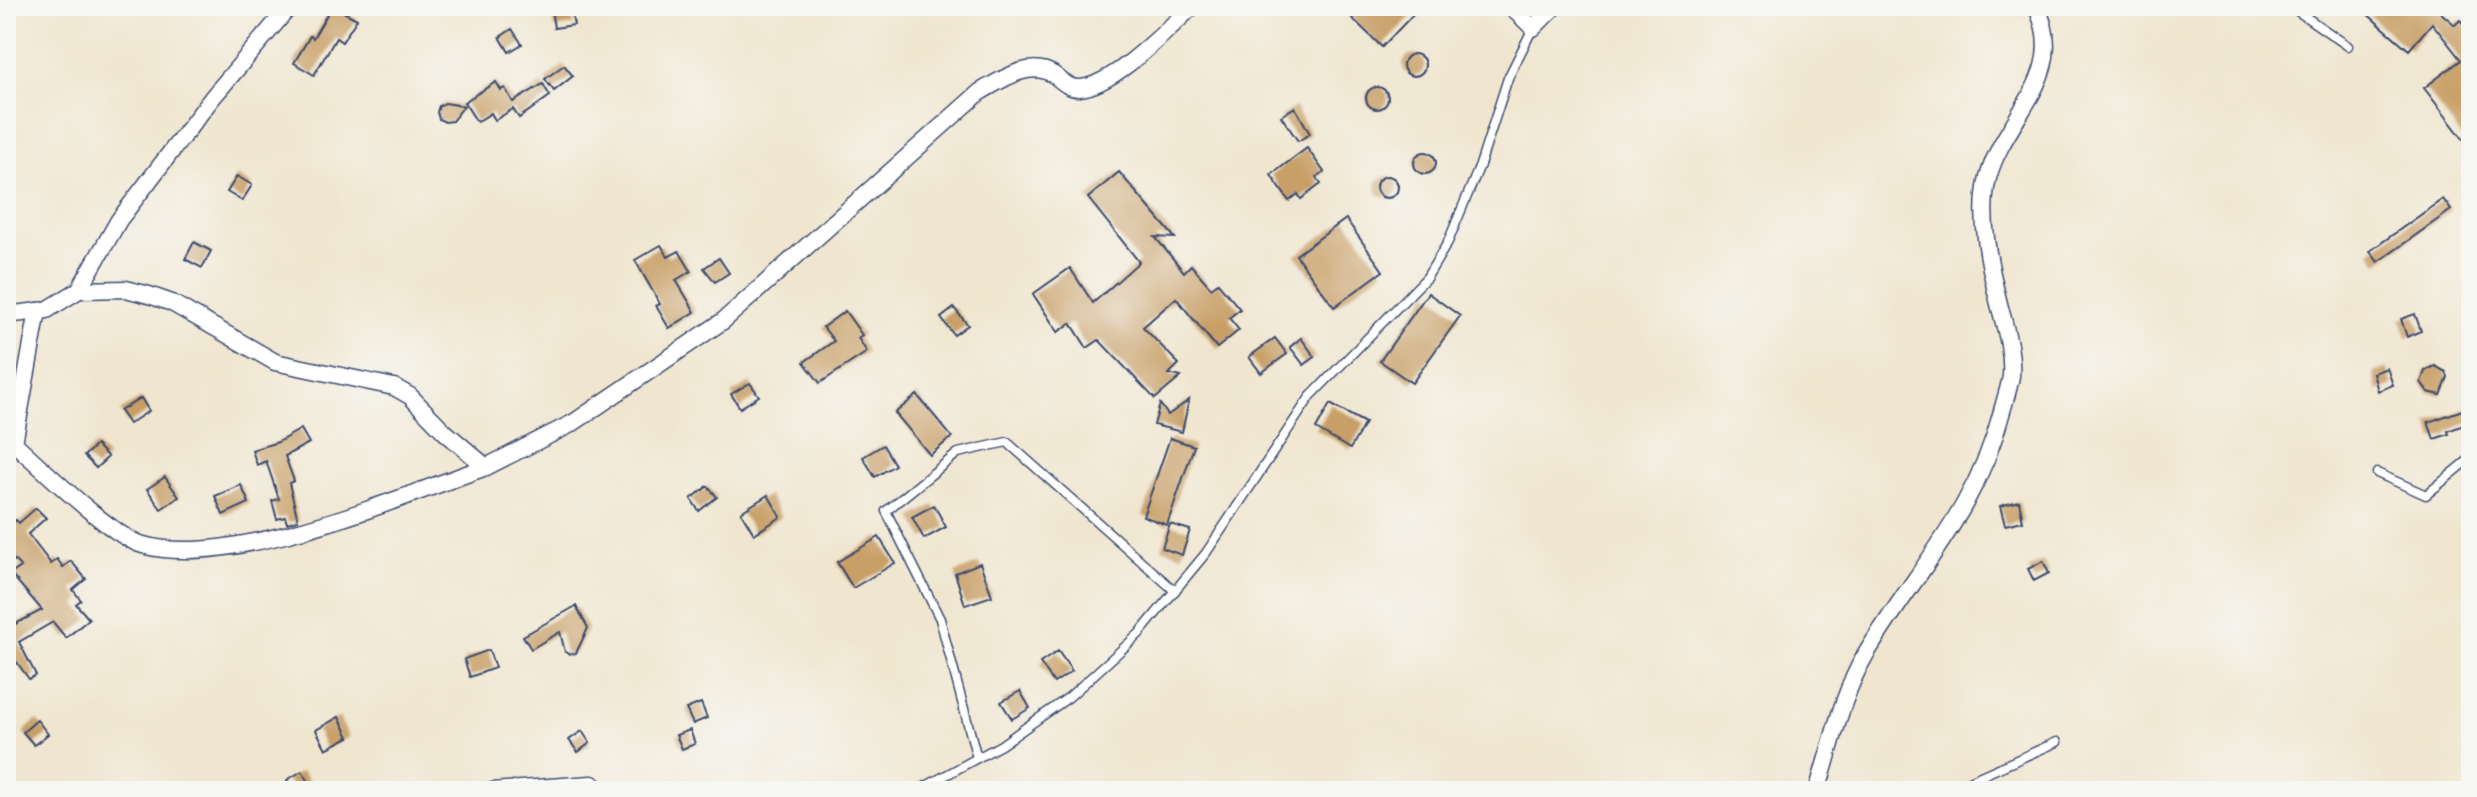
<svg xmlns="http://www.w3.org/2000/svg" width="2477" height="797" viewBox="0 0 2477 797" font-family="'Gochi Hand',sans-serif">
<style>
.building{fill:#c89f66}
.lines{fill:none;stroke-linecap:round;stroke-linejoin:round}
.service-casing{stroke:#3b4a6f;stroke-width:11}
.minor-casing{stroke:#3b4a6f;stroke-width:19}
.service{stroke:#fff;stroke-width:8}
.minor{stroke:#fff;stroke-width:16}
</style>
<rect width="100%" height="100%" fill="#f6f6f2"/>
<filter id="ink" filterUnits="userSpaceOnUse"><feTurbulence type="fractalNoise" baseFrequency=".0125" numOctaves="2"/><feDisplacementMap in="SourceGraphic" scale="16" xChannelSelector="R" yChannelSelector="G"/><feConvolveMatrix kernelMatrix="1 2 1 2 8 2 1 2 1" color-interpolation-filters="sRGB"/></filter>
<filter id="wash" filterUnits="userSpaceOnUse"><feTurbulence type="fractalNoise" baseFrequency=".006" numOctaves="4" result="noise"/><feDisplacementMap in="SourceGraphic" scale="32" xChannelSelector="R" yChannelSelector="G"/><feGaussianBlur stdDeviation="1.8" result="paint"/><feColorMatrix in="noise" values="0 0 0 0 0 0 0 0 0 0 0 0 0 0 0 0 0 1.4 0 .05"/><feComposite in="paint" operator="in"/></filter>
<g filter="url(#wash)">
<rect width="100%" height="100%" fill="#f0e6cf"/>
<g id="blocks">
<!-- building -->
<g class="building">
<polygon points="332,6 357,19 342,42 336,38 314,75 294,63 310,36 313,38"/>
<polygon points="570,6 574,25 554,28 551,9"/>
<polygon points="1361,6 1421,6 1382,47 1351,17"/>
<polygon points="2358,6 2433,6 2455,25 2460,20 2465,26 2471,21 2471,149 2424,88 2461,60 2432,23 2409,50"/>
<polygon points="512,29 522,44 509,52 500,37"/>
<circle cx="1414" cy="65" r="11"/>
<polygon points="564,65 573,76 554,91 545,79"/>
<polygon points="496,82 501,90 505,88 513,102 543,84 550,96 519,118 513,109 495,120 491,113 477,122 464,102"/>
<circle cx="1377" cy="98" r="11"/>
<polygon points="445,103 464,106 452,121 445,122 439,119 437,112 439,106"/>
<polygon points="1295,107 1310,134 1298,141 1281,116"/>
<polygon points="1307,148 1324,172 1316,177 1321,184 1301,199 1298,194 1289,201 1271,175"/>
<circle cx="1425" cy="163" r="11"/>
<polygon points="1119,172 1175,238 1155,237 1184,272 1191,265 1211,288 1218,283 1240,309 1229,318 1239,330 1217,348 1176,298 1143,327 1179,364 1169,374 1181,377 1155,399 1099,340 1087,348 1071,323 1058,332 1033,294 1070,268 1093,303 1139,262 1088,198"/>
<circle cx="1387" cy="187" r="11"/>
<polygon points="237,176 252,185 242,201 227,192"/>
<polygon points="2443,199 2451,210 2378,262 2370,251"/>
<polygon points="1346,219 1383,271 1334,307 1296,255"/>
<polygon points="194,242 211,251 202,268 185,259"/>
<polygon points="661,245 668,257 679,251 691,271 676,280 695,312 669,328 656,306 660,304 635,260"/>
<polygon points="719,258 729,273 715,282 704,268"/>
<polygon points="1428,293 1460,316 1412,383 1380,361"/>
<polygon points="954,308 968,325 954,335 941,318"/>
<polygon points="845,311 862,335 858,338 867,352 820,383 804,362 834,341 823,327"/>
<polygon points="2415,314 2421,331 2407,337 2401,319"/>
<polygon points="1275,338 1287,354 1261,373 1249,357"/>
<polygon points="1301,338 1315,357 1304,365 1290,347"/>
<polygon points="2435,366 2446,372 2448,377 2441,395 2428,392 2421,382 2425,371"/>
<polygon points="2387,368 2393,385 2378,391 2373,373"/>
<polygon points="750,383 759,396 740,408 731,394"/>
<polygon points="917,395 952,437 930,455 895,413"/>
<polygon points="141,398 149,411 129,424 120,411"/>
<polygon points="1189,400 1182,432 1154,425 1160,404 1168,415"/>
<polygon points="1330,404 1365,423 1350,449 1316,429"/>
<polygon points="2471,407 2471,422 2448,431 2449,434 2434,439 2428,422"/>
<polygon points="301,429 309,443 285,456 294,481 289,483 298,520 287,523 285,517 277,519 272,501 279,499 266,461 257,465 252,450 278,442"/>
<polygon points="1170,438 1194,446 1167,525 1143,516"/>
<polygon points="96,445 108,457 96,468 84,456"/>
<polygon points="883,445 895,465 875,477 863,457"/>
<polygon points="165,477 179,497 161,509 147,489"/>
<polygon points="241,485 249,503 223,515 215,496"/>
<polygon points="708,486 717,497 699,511 691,499"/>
<polygon points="768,495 781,517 754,534 741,512"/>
<polygon points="2019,501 2023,521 2005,525 2000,506"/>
<polygon points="934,505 946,527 924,539 912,517"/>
<polygon points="36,508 46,518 28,534 51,564 57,559 63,567 71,561 86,579 73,590 81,600 76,604 89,619 66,638 53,622 19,642 36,675 29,679 8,650 6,652 6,614 12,626 42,610 11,574 21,567 6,552 6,530 16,520 19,523"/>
<polygon points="1170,524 1190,530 1182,555 1162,548"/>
<polygon points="879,537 895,563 853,588 837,562"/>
<polygon points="2043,561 2049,573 2034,581 2028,569"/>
<polygon points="980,563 992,596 965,605 955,573"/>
<polygon points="576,606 588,628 576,653 569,654 565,652 560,632 531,649 523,636"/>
<polygon points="489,650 495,668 470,677 464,659"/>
<polygon points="1058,651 1072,671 1054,683 1040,663"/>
<polygon points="1020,691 1030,708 1012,719 1001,702"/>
<polygon points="701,703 707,718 693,724 686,709"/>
<polygon points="339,717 349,737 326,749 316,730"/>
<polygon points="37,720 48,734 34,745 23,732"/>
<polygon points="690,730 695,744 682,749 676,735"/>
<polygon points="582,731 590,743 578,752 569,740"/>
<polygon points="302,771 315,791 294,791 287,780"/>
</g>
</g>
</g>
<g filter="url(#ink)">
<use href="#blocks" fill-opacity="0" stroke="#3b4a6f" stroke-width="2"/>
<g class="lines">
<!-- service casing -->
<g class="service-casing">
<g id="service">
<polyline points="2290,6 2348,46"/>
<polyline points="2377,473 2426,495 2471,458"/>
<polyline points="977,758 940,619 886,511 958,453 1007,442 1175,591"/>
<polyline points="1971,780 1985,791"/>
<polyline points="917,791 1001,745 1069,697 1139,634 1206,553 1310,397 1427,277 1448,242 1480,165 1508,78 1533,28"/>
<polyline points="1947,791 2057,742"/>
</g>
</g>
<!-- minor casing -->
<g class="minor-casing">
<g id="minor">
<polyline points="1510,6 1533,28 1555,6"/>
<path d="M 79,290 L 126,289 L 149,295 L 172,303 L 275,362 L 394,387 L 410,396 L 445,432 L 486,467 L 573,423 L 723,321 L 980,92 C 1001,80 1030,59 1054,75 C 1062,81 1069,89 1080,88 C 1115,85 1166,30 1193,6"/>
<path d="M 38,311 L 14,443 C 41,467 112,537 143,545 C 230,570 400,497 486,467"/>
<polyline points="6,315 47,310 79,290 119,220 212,98 290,6"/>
<polyline points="492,791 592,784 602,791"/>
<path d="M 1817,791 C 1832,745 1841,696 1866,654 C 1917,569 1976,512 2002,411 C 2005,400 2009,388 2011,376 C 2013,352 2005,327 1999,304 C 1990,268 1978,216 1988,178 C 2004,116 2071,75 2036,6"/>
</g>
</g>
<!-- service -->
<use href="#service" class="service"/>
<!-- minor -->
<use href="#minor" class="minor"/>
</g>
</g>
<!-- margin -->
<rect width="2477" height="797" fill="none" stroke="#f6f6f2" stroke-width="32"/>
</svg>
